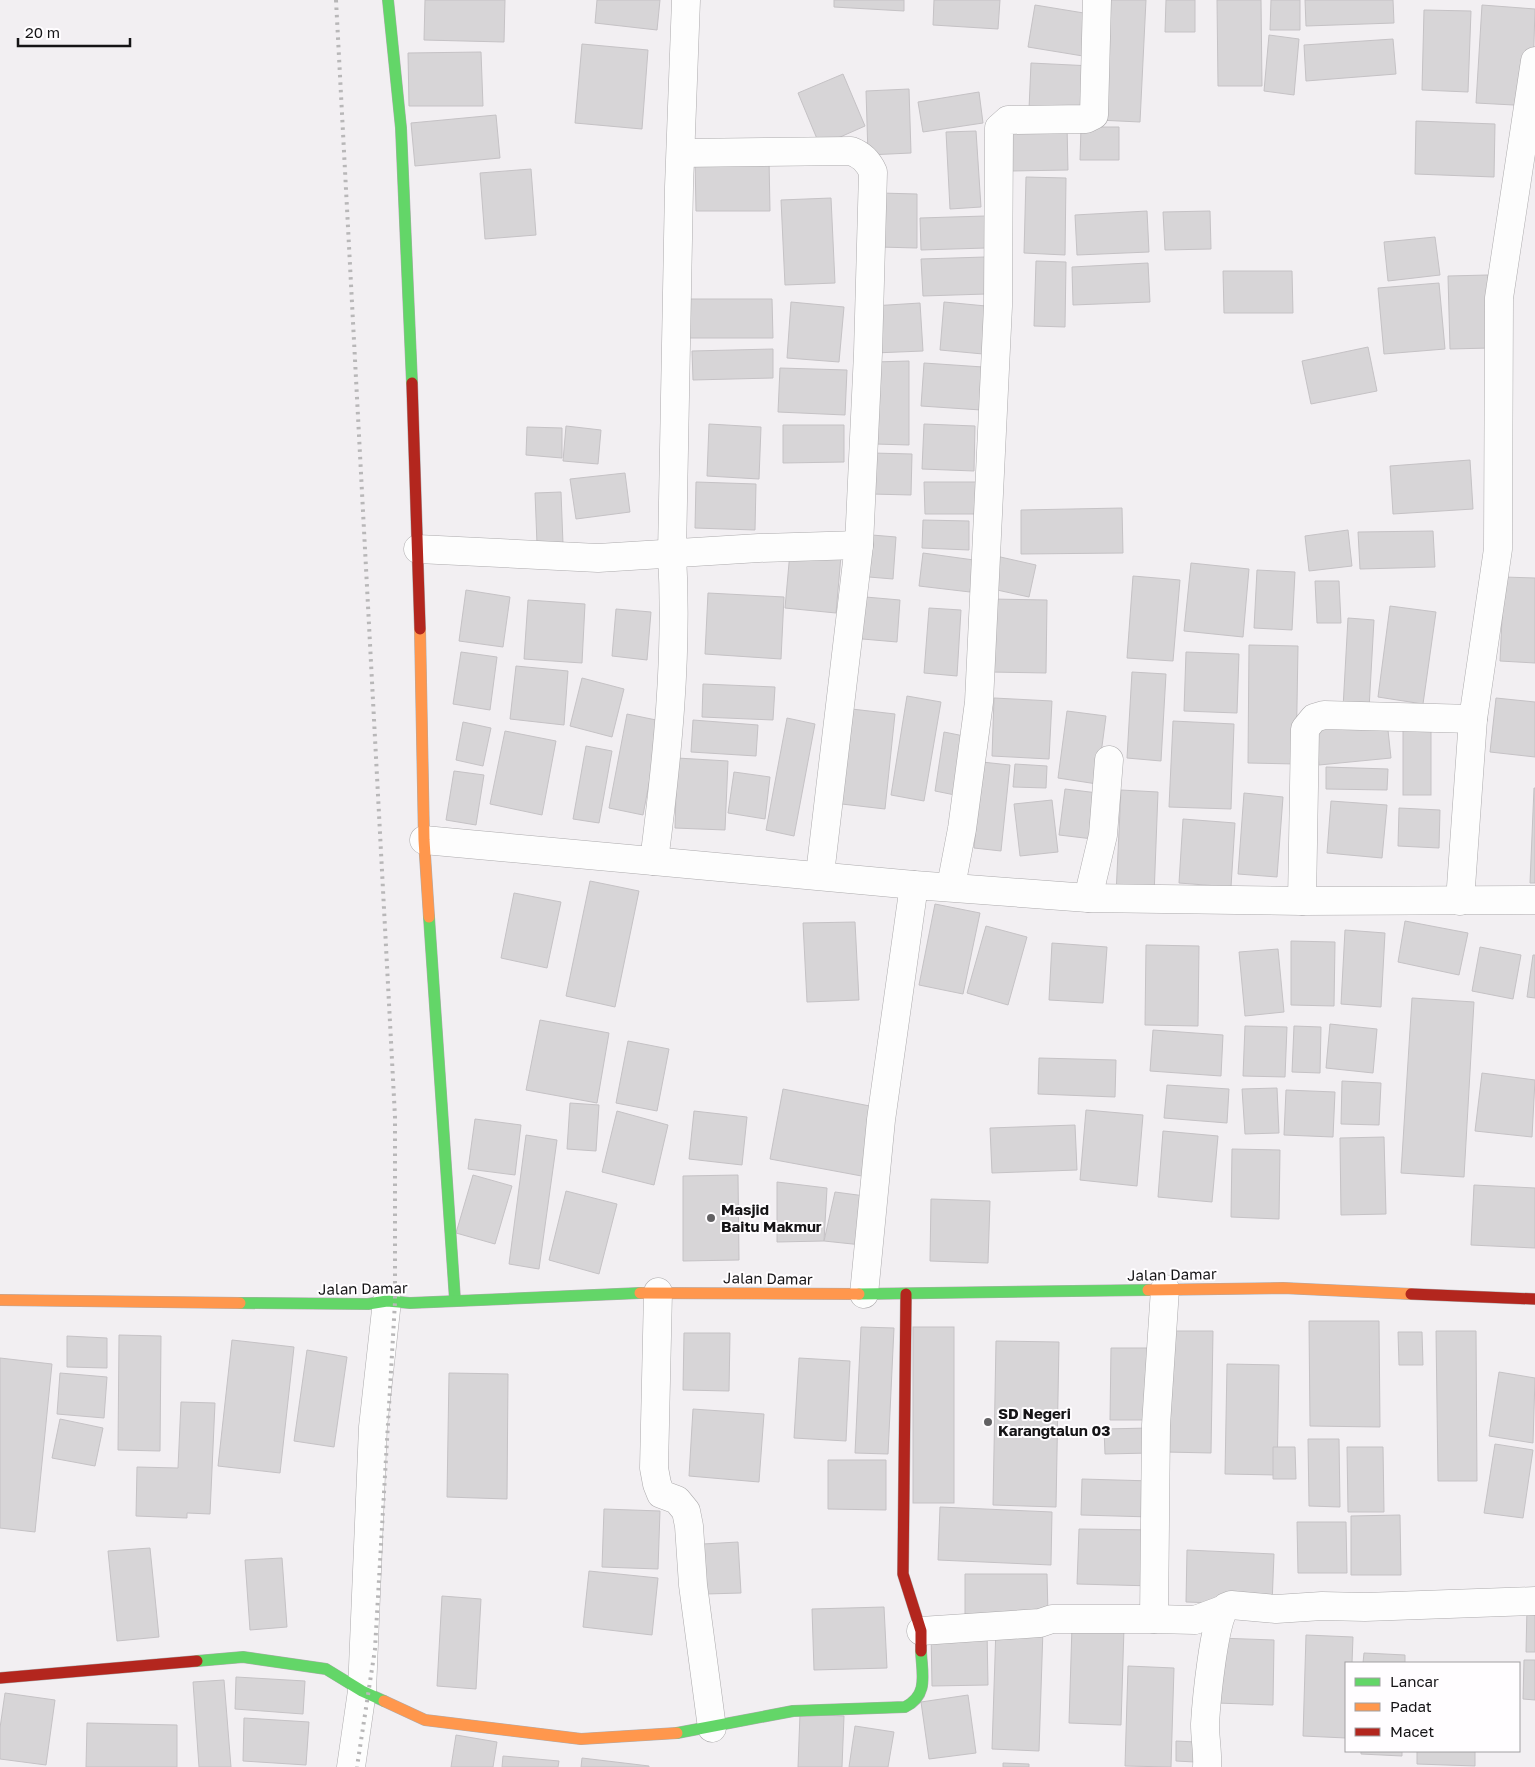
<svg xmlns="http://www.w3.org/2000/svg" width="1535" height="1767" viewBox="0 0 1535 1767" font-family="'Golos Text',sans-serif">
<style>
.building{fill:#d7d5d7;stroke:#c5c2c5}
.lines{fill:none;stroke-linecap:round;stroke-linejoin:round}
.street-casing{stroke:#adabad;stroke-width:29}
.fast-casing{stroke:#adabad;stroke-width:12}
.slow-casing{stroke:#adabad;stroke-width:12}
.jam-casing{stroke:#adabad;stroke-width:12}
.street{stroke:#fdfdfd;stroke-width:28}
.fast{stroke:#63d668;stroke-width:11}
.slow{stroke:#ff974d;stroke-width:11}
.jam{stroke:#b3261e;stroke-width:11}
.rail{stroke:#b8b7b8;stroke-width:4;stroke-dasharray:2.5 5;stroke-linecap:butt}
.poi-dot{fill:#626163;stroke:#fffdff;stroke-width:2}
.labels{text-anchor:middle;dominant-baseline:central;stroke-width:4;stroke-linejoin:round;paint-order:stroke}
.poi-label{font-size:15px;font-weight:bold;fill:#151416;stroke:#fffdff;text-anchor:start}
.street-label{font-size:15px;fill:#151416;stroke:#fffdff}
</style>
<rect width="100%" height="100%" fill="#f2eff2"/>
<!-- building -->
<g class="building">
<polygon points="425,0 505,0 504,42 424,40"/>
<polygon points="597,0 660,0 657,30 595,23"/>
<polygon points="834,0 904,0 904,11 834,7"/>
<polygon points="934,0 1000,0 998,29 933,25"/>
<polygon points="1104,0 1146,0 1140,122 1098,120"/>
<polygon points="1166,0 1195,0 1195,32 1165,32"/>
<polygon points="1217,0 1261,0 1262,86 1218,86"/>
<polygon points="1271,0 1300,0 1300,30 1270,30"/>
<polygon points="1305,0 1393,0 1394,23 1306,26"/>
<polygon points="1035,5 1096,15 1089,57 1028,47"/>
<polygon points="1482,5 1535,9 1532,106 1476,103"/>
<polygon points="1424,10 1471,11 1468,92 1422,90"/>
<polygon points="1269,35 1299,39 1294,95 1264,91"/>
<polygon points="1393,39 1396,74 1306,81 1304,45"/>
<polygon points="582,44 648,50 642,129 575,123"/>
<polygon points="481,52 483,106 409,106 408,53"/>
<polygon points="1031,63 1092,66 1090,112 1029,109"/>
<polygon points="843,74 865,126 820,146 798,93"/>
<polygon points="909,89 911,153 868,155 866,91"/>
<polygon points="979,92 983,123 923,132 918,102"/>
<polygon points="496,115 500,158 415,166 411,123"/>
<polygon points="1416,121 1495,124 1494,177 1415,174"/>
<polygon points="1067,125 1068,170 1012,171 1011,126"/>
<polygon points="1081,127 1119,127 1119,160 1080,160"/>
<polygon points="976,131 981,207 950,209 946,132"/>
<polygon points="695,159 769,159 770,211 696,211"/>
<polygon points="531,169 536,235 485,239 480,173"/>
<polygon points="1026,177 1066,178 1065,255 1024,253"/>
<polygon points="880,193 917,194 917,248 879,247"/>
<polygon points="831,198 835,283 785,285 781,200"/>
<polygon points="1147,211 1149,252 1077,255 1075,215"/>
<polygon points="1210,211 1211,249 1165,250 1163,212"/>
<polygon points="985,216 986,248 921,250 920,218"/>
<polygon points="1435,237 1440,275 1388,281 1384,242"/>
<polygon points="985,257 986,294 923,296 921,259"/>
<polygon points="1036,261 1066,262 1065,327 1034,326"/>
<polygon points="1148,263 1150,302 1073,305 1072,267"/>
<polygon points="1223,271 1292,271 1293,313 1224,313"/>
<polygon points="1488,275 1490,348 1450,349 1448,276"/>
<polygon points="1439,283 1445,349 1384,354 1378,288"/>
<polygon points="689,299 772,299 773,338 689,338"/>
<polygon points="791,302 844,307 839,362 787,358"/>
<polygon points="944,302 986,306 983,354 940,350"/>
<polygon points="920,303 923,351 874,353 872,306"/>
<polygon points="1368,347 1377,391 1311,404 1302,361"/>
<polygon points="773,349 773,378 693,380 692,351"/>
<polygon points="909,361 909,445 875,444 874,362"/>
<polygon points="924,363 983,367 981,410 921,406"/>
<polygon points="780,368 847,370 845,415 778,412"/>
<polygon points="709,424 761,427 759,479 707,476"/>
<polygon points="924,424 975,426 974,471 922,469"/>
<polygon points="783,425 844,425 844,462 783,463"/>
<polygon points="566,426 601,430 598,464 563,461"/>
<polygon points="527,427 562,428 562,458 526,455"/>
<polygon points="872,453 912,454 911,495 871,494"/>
<polygon points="1470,460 1473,509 1393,514 1390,466"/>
<polygon points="625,473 630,512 576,519 570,479"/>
<polygon points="696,482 756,484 755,530 695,528"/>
<polygon points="924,482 976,482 976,514 925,514"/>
<polygon points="561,492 563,544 537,544 535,493"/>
<polygon points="1122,508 1123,553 1021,554 1021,510"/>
<polygon points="923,520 969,521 969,550 922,548"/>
<polygon points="1348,530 1352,566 1309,571 1305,536"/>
<polygon points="1433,531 1435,567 1360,569 1358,532"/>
<polygon points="872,535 896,537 893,579 869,577"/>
<polygon points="790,552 841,556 836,613 785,608"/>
<polygon points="923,553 974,560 970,592 919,586"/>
<polygon points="996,556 1036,565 1029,597 988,588"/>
<polygon points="1191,563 1249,569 1243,637 1184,631"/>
<polygon points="1257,570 1295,572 1292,630 1254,628"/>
<polygon points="1133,576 1180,580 1173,661 1127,658"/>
<polygon points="1504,577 1535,578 1535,663 1500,661"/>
<polygon points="1315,581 1339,581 1341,623 1317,623"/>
<polygon points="466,590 510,597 503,647 459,641"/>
<polygon points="708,593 784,597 781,659 705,654"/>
<polygon points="854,596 900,600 897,642 851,638"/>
<polygon points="991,599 1047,600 1046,673 990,672"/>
<polygon points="528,600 585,604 582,663 524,659"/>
<polygon points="1390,606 1436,612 1423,704 1378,697"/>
<polygon points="929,608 961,610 957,676 924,673"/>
<polygon points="616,609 651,612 647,660 612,656"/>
<polygon points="1348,618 1374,620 1369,709 1343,708"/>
<polygon points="1249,645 1298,646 1296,764 1248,763"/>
<polygon points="461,652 497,657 490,710 453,704"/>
<polygon points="1186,652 1239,654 1237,713 1184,711"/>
<polygon points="516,666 568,671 564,725 510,719"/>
<polygon points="1132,672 1166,674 1161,761 1127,758"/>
<polygon points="582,678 624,689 612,737 570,726"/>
<polygon points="703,684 775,687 773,720 702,717"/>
<polygon points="907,696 941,702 924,801 891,795"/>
<polygon points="994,698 1052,701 1049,759 992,756"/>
<polygon points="1496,698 1535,702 1535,757 1490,752"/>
<polygon points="843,708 895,714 885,809 833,803"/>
<polygon points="1067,711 1106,716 1097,784 1058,778"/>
<polygon points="627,714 661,721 643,815 609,808"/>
<polygon points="787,718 815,724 794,836 766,830"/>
<polygon points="693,720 758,725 756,756 691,752"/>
<polygon points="1173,721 1234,724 1231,809 1169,807"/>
<polygon points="1387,721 1391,758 1319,765 1316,729"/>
<polygon points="463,722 491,728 483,766 456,760"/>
<rect x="1403" y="724" width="28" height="71"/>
<polygon points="505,731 556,741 542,815 490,804"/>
<polygon points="944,732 969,737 960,796 935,791"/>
<polygon points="586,746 612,751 599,823 573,819"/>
<polygon points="677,758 728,761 725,830 675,828"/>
<polygon points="982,762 1010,765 1001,851 974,848"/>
<polygon points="1015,764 1047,766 1046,788 1013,787"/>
<polygon points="1326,767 1388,769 1387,790 1326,789"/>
<polygon points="454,771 484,775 476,825 446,820"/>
<polygon points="734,772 770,777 765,819 728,813"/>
<polygon points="1534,788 1535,788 1535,883 1530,883"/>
<polygon points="1065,789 1098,793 1093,839 1059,835"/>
<polygon points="1121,790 1158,792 1154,896 1116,894"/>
<polygon points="1244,793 1283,797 1277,877 1238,874"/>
<polygon points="1052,800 1058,852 1020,856 1014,804"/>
<polygon points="1331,801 1387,805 1382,858 1327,853"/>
<polygon points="1399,808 1440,810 1439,848 1398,846"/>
<polygon points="1183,819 1235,823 1231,887 1179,883"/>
<polygon points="590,881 639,891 615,1007 566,996"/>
<polygon points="514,893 561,902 547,968 501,958"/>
<polygon points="935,904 980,913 963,994 919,985"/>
<polygon points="1405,921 1468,933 1459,975 1398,962"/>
<polygon points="855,922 859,1000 807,1002 803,923"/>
<polygon points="986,926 1027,937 1008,1005 967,993"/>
<polygon points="1345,930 1385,933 1381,1007 1341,1004"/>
<polygon points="1291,941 1335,942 1334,1006 1291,1005"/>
<polygon points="1052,943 1107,947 1103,1003 1049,1000"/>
<polygon points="1146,945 1199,946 1198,1026 1145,1025"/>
<polygon points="1480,947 1521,955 1513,999 1472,991"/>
<polygon points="1278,949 1284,1012 1245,1016 1239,952"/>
<polygon points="1533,955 1535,955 1535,998 1527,997"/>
<polygon points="1412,998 1474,1002 1464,1177 1401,1173"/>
<polygon points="540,1020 609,1033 597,1103 526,1090"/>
<polygon points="1330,1024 1377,1029 1373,1073 1326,1068"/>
<polygon points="1245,1026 1287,1027 1285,1077 1243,1076"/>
<polygon points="1294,1026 1321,1027 1320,1073 1292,1072"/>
<polygon points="1153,1030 1223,1035 1221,1076 1150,1071"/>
<polygon points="628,1041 669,1049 657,1111 616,1103"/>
<polygon points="1039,1058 1116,1060 1115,1097 1038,1094"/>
<polygon points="1482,1073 1535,1080 1532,1137 1475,1131"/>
<polygon points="1342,1081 1381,1083 1379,1125 1341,1124"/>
<polygon points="1167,1085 1229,1089 1227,1123 1164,1118"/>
<polygon points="1277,1088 1279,1133 1245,1134 1242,1089"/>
<polygon points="783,1089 880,1108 867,1177 770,1159"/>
<polygon points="1286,1090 1335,1092 1333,1137 1284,1135"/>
<polygon points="570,1103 599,1105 596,1151 567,1149"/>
<polygon points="1086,1110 1143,1115 1137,1186 1080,1180"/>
<polygon points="617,1111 668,1125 654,1185 602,1172"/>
<polygon points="694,1111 747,1117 742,1165 689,1159"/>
<polygon points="475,1119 521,1125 515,1175 468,1169"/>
<polygon points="1075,1125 1077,1170 992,1173 990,1128"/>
<polygon points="1163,1131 1218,1136 1212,1202 1158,1197"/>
<polygon points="526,1135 557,1140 539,1269 509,1264"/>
<polygon points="1384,1137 1386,1214 1341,1215 1340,1138"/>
<polygon points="1232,1149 1280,1150 1279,1219 1231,1217"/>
<polygon points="473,1175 512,1186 495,1244 456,1233"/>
<polygon points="738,1175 739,1260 683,1261 683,1176"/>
<polygon points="777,1182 827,1188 824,1241 777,1242"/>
<polygon points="1474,1185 1535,1188 1535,1248 1471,1245"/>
<polygon points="566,1191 617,1204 599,1274 549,1260"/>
<polygon points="835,1192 865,1196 862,1245 824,1241"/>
<polygon points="931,1199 990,1201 988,1263 930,1261"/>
<polygon points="1309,1321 1379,1321 1380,1427 1310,1426"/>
<polygon points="861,1327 894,1328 888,1454 855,1453"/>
<rect x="913" y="1327" width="41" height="176"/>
<polygon points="1168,1331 1213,1331 1211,1453 1166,1452"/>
<polygon points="1436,1331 1476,1331 1477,1481 1438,1481"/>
<polygon points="1398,1332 1422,1332 1423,1365 1399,1365"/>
<polygon points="684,1333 730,1333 729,1391 683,1390"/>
<polygon points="119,1335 161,1336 160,1451 118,1450"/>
<polygon points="67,1336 107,1338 107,1368 67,1367"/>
<polygon points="232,1340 294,1347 280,1473 218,1466"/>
<polygon points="996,1341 1059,1342 1056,1507 993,1505"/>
<polygon points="1111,1348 1151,1348 1151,1420 1110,1420"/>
<polygon points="307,1350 347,1357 334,1447 294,1441"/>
<polygon points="0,1358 52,1364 35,1532 0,1528"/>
<polygon points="799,1358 850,1361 846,1441 794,1438"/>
<polygon points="1227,1364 1279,1365 1277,1475 1225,1474"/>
<polygon points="1499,1372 1535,1378 1533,1443 1489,1436"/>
<polygon points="60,1373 107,1377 104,1418 57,1414"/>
<polygon points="449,1373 508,1374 507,1499 447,1497"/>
<polygon points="181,1402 215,1403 210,1514 187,1513 187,1518 136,1516 137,1467 178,1468"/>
<polygon points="693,1409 764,1414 759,1482 689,1476"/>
<polygon points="60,1419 103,1428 95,1466 52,1458"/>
<polygon points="1150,1428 1150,1453 1105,1454 1104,1429"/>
<polygon points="1308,1439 1339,1439 1340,1507 1309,1506"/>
<polygon points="1495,1444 1533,1450 1523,1518 1484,1513"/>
<polygon points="1273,1447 1295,1447 1296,1479 1273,1479"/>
<polygon points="1347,1447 1383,1447 1384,1512 1348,1512"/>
<polygon points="828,1460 886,1460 886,1510 828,1509"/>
<polygon points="1082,1479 1152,1481 1151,1517 1081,1515"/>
<polygon points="940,1507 1052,1512 1051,1565 938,1560"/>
<polygon points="604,1509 660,1511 658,1569 602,1567"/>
<polygon points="1400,1515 1401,1575 1351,1575 1351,1516"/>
<polygon points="1297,1522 1346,1522 1347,1573 1298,1573"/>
<polygon points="1079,1529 1155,1530 1154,1586 1077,1584"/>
<polygon points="738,1542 741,1593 706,1594 703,1544"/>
<polygon points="150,1548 159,1637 117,1641 108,1551"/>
<polygon points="1187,1550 1274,1554 1272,1605 1186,1602"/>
<polygon points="282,1558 287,1627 250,1630 245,1560"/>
<polygon points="589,1571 658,1578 652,1635 583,1627"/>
<polygon points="965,1574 1047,1574 1048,1614 965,1614"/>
<polygon points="442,1596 481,1599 476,1689 437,1686"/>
<polygon points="884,1607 887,1668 814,1670 812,1609"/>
<polygon points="1527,1607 1535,1608 1535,1652 1526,1652"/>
<polygon points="1072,1626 1124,1628 1121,1725 1069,1723"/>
<polygon points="996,1627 1043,1629 1039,1751 992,1749"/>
<polygon points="987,1630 988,1685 932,1686 931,1631"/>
<polygon points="1306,1635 1353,1637 1352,1663 1346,1663 1346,1738 1303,1736"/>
<polygon points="1218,1638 1274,1640 1273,1705 1217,1703"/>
<polygon points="1364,1653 1405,1655 1405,1663 1363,1663"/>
<polygon points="1524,1660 1535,1660 1535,1700 1523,1699"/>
<polygon points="1128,1666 1174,1668 1171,1767 1125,1766"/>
<polygon points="236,1677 305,1681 303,1714 235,1709"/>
<polygon points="224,1680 231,1767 199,1767 193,1682"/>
<polygon points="5,1693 55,1700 46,1765 0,1759 0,1728"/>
<polygon points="968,1695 976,1753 929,1759 921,1702"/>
<polygon points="800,1714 844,1716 842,1767 798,1767"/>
<polygon points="244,1718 309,1722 306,1765 243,1761"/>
<polygon points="87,1723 177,1725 177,1767 86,1767"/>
<polygon points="855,1726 894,1732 888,1767 849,1767"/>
<polygon points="456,1735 497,1742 493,1767 451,1767"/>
<polygon points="1176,1741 1196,1742 1195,1762 1176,1761"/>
<polygon points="1361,1751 1402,1751 1402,1756 1361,1754"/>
<polygon points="1417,1751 1475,1751 1475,1766 1417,1764"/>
<polygon points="503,1756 559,1761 558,1767 502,1767"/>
<polygon points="582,1758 649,1766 649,1767 581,1767"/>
<polygon points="1003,1763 1029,1764 1029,1767 1003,1767"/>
</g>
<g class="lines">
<!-- street casing -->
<g class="street-casing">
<g id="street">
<path d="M 681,153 L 851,151 C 862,155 868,161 873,172 L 868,353 L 859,545 L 820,874"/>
<polyline points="418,549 598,558 759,548 859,545"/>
<polyline points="424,840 914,885 1088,898 1302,901 1535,900"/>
<path d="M 654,861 C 667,760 678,656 672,554 L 679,187 L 686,0"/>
<polyline points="951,886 962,829 979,702 998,306 999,128 1008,120 1086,119 1094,115 1097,0"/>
<polyline points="1088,898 1103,835 1109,760"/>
<polyline points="1302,901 1305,729 1314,718 1324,715 1473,719 1498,549 1499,298 1535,61"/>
<polyline points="1460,901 1473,719"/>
<polyline points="658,1292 654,1468 657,1484 661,1494 677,1500 686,1511 689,1526 693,1585 712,1728"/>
<polyline points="864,1294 881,1120 914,885"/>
<polyline points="1154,1619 1195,1620 1222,1610"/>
<polyline points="921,1631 1040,1623 1052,1619 1154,1619 1156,1425 1165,1289"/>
<polyline points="351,1767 362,1691 373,1427 387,1301"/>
<path d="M 1207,1767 C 1208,1753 1205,1739 1205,1724 C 1206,1706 1214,1616 1226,1607 L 1231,1605 L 1276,1609 L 1322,1606 L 1365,1607 L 1535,1601"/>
</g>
</g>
<!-- fast casing -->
<g class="fast-casing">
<g id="fast">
<polyline points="388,0 401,128 412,383"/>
<polyline points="429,917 455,1300"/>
<polyline points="859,1294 1148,1290"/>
<polyline points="240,1303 368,1304 387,1301 410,1303 640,1293"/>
<polyline points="197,1661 243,1657 326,1669 362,1691 384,1701"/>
<path d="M 677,1733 L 793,1711 L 905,1707 C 929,1695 922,1674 921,1651"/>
</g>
</g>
<!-- slow casing -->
<g class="slow-casing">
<g id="slow">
<polyline points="420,629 424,840 429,917"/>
<polyline points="1148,1290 1283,1288 1411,1294"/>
<polyline points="640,1293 859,1294"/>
<polyline points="0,1300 240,1303"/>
<polyline points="384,1701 425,1720 581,1739 677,1733"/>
</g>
</g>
<!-- jam casing -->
<g class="jam-casing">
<g id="jam">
<polyline points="412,383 420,629"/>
<polyline points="906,1294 903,1574 921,1631 921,1651"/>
<polyline points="1411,1294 1535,1299"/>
<polyline points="0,1678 197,1661"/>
</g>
</g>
<!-- street -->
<use href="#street" class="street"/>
<!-- fast -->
<use href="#fast" class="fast"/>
<!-- slow -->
<use href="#slow" class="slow"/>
<!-- jam -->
<use href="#jam" class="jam"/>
<!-- rail -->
<polyline class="rail" points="336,0 395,1117 395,1302 375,1649 357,1767"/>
</g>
<!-- markers -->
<g class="poi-dot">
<circle cx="711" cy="1218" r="5"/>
<circle cx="988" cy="1422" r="5"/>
</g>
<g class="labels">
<!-- poi labels -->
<g class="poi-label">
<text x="721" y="1209">Masjid<tspan x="721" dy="17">Baitu Makmur</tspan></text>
<text x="998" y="1413">SD Negeri<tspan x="998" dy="17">Karangtalun 03</tspan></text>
</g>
<!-- street labels -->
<g class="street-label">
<text transform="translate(1172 1274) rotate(-1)">Jalan Damar</text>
<text transform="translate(768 1278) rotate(1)">Jalan Damar</text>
<text transform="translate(363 1288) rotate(-1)">Jalan Damar</text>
</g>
</g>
<!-- legend -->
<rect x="1345" y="1662" width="175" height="90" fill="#fffdff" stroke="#a1a0a2"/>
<rect x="1355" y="1678" width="25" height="8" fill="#63d668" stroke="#a1a0a2"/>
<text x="1390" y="1687" font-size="15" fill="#151416">Lancar</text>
<rect x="1355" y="1703" width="25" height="8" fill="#ff974d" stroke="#a1a0a2"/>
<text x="1390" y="1712" font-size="15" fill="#151416">Padat</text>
<rect x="1355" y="1728" width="25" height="8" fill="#b3261e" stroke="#a1a0a2"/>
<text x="1390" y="1737" font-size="15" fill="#151416">Macet</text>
<!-- scale -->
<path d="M18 38v8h112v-8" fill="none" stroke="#151416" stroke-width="2.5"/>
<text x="25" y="38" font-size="15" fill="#151416" stroke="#fffdff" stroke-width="4" paint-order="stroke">20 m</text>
</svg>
